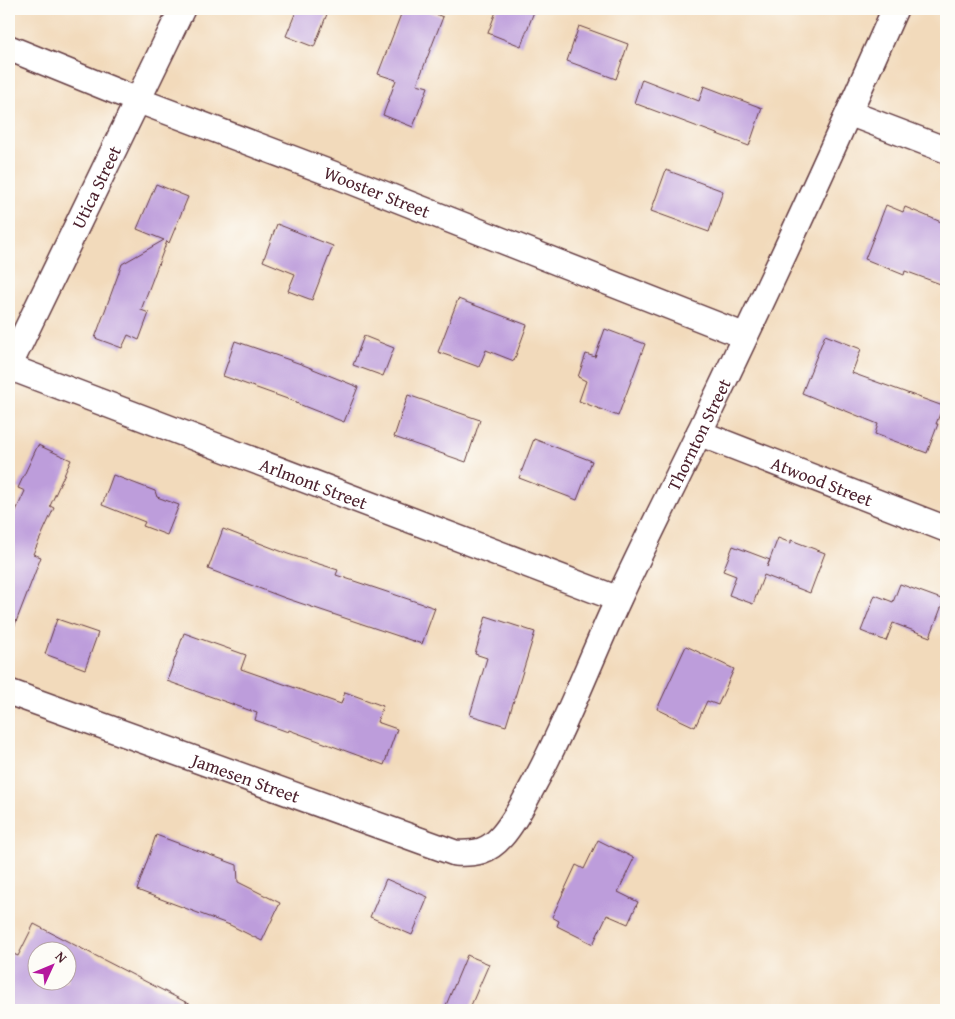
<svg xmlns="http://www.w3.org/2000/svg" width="955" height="1019" viewBox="0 0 955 1019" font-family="'Gentium Book Plus',serif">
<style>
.building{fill:#bd9ddb;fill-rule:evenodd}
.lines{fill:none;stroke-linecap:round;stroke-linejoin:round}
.street-casing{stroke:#633b41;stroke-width:28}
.street{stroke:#fff;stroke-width:25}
.labels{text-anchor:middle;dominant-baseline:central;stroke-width:4;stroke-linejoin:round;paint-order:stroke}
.street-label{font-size:18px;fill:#4a1f2b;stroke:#fdfcf7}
</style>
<rect width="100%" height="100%" fill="#fdfcf7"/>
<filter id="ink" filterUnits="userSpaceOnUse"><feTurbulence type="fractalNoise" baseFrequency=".02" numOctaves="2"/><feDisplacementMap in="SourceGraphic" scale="10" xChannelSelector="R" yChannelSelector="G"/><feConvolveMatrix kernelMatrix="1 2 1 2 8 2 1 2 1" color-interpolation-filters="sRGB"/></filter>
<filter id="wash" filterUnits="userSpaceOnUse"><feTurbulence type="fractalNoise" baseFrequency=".0096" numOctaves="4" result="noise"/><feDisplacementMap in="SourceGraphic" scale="20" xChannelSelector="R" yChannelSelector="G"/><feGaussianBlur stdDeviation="1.12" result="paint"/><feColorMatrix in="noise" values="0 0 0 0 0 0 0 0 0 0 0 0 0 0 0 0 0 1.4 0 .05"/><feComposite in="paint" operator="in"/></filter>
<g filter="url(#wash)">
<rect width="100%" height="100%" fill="#f2dabb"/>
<g id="blocks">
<!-- building -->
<g class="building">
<polygon points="297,9 329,9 314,47 286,36"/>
<polygon points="403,9 423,9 443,17 417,84 428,87 413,127 383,115 396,80 378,74"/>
<polygon points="497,9 535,9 521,46 488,33"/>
<polygon points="579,26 628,44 616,79 567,61"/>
<polygon points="642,79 699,101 704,86 762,108 749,146 634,103"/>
<polygon points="666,170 723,191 709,232 651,211"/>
<polygon points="156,184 188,197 169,243 167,241 141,310 149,313 139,340 128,335 122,348 95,338 122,264 164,240 137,229"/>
<polygon points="886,205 903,212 905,207 946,224 946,286 905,271 904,275 865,259"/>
<polygon points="277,224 333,246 312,300 288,291 295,274 263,261"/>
<polygon points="458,299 527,325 514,361 486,350 479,367 438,352"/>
<polygon points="605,329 645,344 618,416 579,401 586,381 578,377 586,354 595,357"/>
<polygon points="825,335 861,349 852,373 943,406 936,424 938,424 927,453 875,434 878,424 802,393"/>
<polygon points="364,336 394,348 383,376 353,365"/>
<polygon points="235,341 301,364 358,387 344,422 296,403 296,402 223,376"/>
<polygon points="408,395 480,420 466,462 394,437"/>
<polygon points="534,439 592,461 577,500 519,478"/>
<polygon points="38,445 71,460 50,506 54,508 33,554 41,557 11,635 9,634 9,526 25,491 18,488"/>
<polygon points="113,475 155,491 157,497 179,505 167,535 143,526 145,522 102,505"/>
<polygon points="223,529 288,554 338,570 336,575 435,608 422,644 285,598 208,569"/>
<polygon points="778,538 791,543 791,540 825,553 810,593 764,575 753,604 729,595 736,576 723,571 733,546 770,560 767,567"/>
<polygon points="900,584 944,600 930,637 893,623 886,641 861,631 875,595 893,602"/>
<polygon points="486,616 535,632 506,726 470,715 487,658 475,654"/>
<polygon points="57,619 98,633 85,669 45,654"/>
<polygon points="184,633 246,655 241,669 341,704 345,692 383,706 377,722 397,729 384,765 289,730 288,732 255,720 257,713 167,681"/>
<polygon points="686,646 734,669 718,705 707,701 695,727 657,709"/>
<polygon points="156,835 237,865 238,882 280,903 262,941 230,925 137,890"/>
<polygon points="598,840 634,858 618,892 638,902 628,924 607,915 593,944 557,926 559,921 552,917 576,865 584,869"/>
<polygon points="386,879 428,897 412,935 370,917"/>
<path d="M 34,924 L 201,1010 L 9,1010 L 9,952 L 18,956 ZM 38,952 L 68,952 L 68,982 L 38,982 Z"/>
<polygon points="467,955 489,964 469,1010 444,1010"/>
</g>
</g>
</g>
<g filter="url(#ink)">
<use href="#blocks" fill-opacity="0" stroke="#633b41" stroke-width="1"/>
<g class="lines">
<!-- street casing -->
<g class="street-casing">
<g id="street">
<path id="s1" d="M 9,48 L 137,100 L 338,176 L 745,336"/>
<polyline points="849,113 946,150"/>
<path id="s2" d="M 9,366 L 182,9"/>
<path id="s3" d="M 9,367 L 618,599"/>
<path id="s4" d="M 699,433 L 946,529"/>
<path id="s5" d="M 9,692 L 455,853 C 476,854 488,852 502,836 C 516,820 525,800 535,782 C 567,723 590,660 618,600 C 644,544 672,489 699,433 C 767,293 832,151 895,9"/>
</g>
</g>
<!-- street -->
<use href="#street" class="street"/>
</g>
</g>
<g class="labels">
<!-- street labels -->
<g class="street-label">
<text stroke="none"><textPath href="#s2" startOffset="199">Utica Street</textPath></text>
<text stroke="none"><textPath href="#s1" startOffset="395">Wooster Street</textPath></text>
<text stroke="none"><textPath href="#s5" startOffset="974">Thornton Street</textPath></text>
<text stroke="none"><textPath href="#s4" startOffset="132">Atwood Street</textPath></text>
<text stroke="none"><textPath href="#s3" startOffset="326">Arlmont Street</textPath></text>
<text stroke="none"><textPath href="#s5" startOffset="252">Jamesen Street</textPath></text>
</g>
</g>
<!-- margin -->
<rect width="955" height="1019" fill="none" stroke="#fdfcf7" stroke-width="30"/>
<!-- north arrow -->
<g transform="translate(52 966) rotate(46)"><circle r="24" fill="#fdfcf7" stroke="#b5a4a5"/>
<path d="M0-4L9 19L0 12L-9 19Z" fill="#b5179e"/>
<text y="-8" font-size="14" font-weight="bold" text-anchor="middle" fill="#4a1f2b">N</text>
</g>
</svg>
